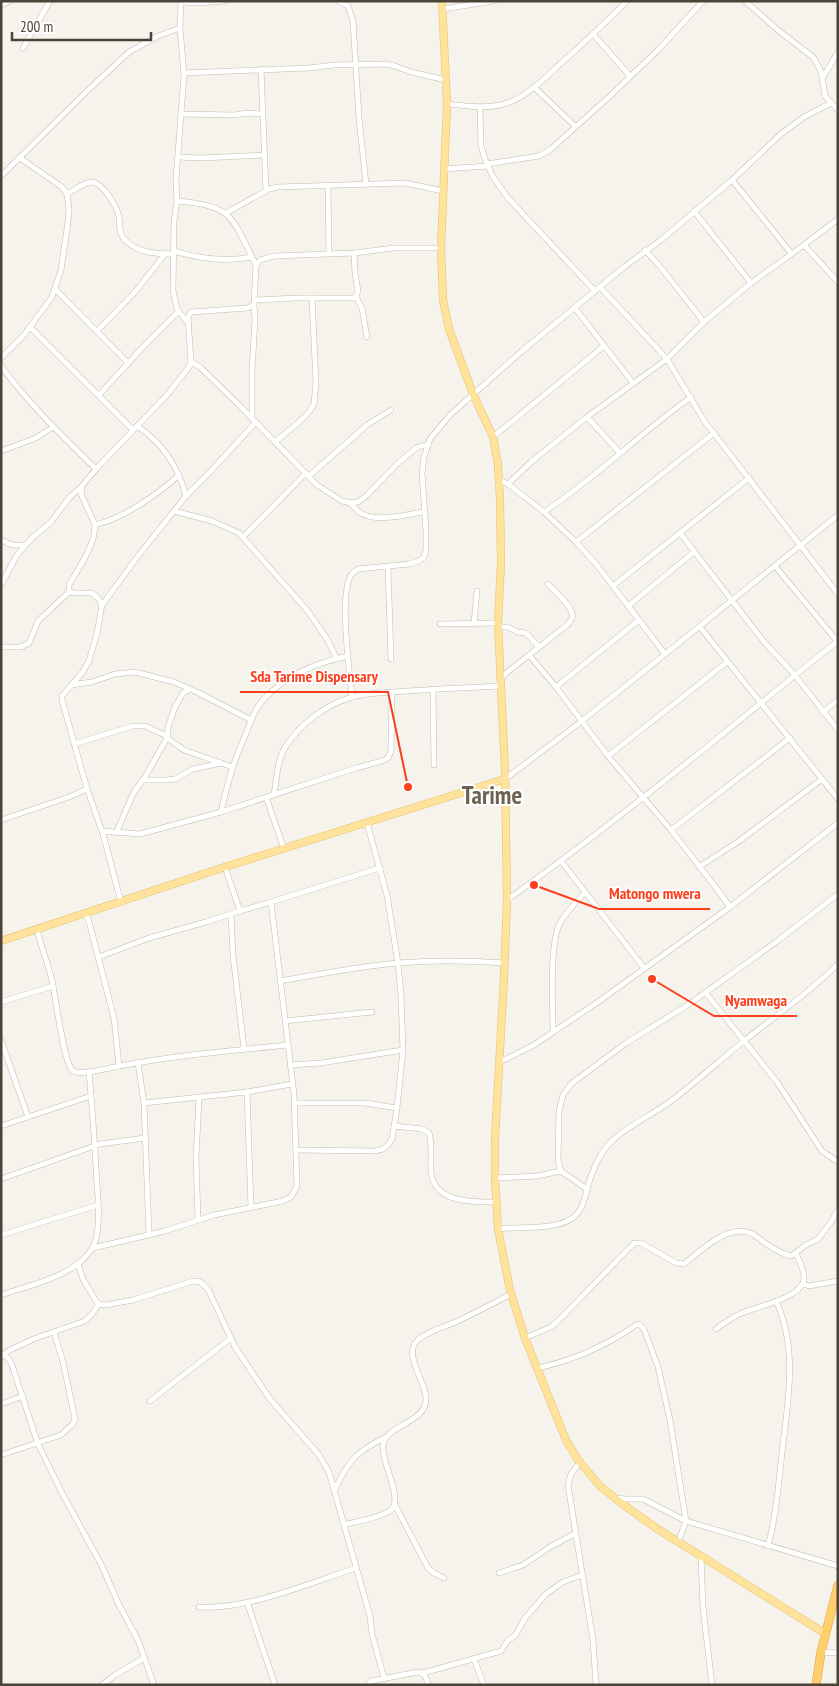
<svg xmlns="http://www.w3.org/2000/svg" width="839" height="1686" viewBox="0 0 839 1686" font-family="'PT Sans Narrow',sans-serif">
<style>
.lines{fill:none;stroke-linecap:round;stroke-linejoin:round}
.minor-casing{stroke:#c2bbae;stroke-width:6}
.major-casing{stroke:#e6c16a;stroke-width:8}
.highway-casing{stroke:#e0a43c;stroke-width:9}
.minor{stroke:#fff;stroke-width:5}
.major{stroke:#ffe39c;stroke-width:7}
.highway{stroke:#ffcf6e;stroke-width:8}
.labels{text-anchor:middle;dominant-baseline:central;stroke-width:4;stroke-linejoin:round;paint-order:stroke}
.town-label{font-size:25px;font-weight:bold;fill:#6e6250;stroke:#fff}
.leader{fill:none;stroke:#fc3f1d;stroke-width:2}
.callout-dot{fill:#fc3f1d;stroke:#fff;stroke-width:2}
.callout-label{font-size:16px;text-anchor:middle;font-weight:bold;fill:#fc3f1d;stroke:#fff;stroke-width:4;stroke-linejoin:round;paint-order:stroke}
</style>
<rect width="100%" height="100%" fill="#f6f3ec"/>
<g class="lines">
<!-- minor casing -->
<g class="minor-casing">
<g id="minor">
<polyline points="181,1 180,28 184,75 176,179 177,201 174,221 173,290 177,309 188,323"/>
<polyline points="339,1 348,6 353,21 359,118 366,184"/>
<polyline points="745,1 779,31 813,57 821,71 825,96 838,110"/>
<polyline points="182,2 198,3 225,1"/>
<polyline points="1,5 10,1"/>
<polyline points="443,9 494,1"/>
<polyline points="593,34 630,76"/>
<polyline points="23,48 50,1"/>
<polyline points="261,69 266,191"/>
<polyline points="184,73 309,68 334,65 386,64 395,66 411,72 446,80"/>
<polyline points="822,79 838,52"/>
<polyline points="534,87 575,126"/>
<path d="M 447,104 C 466,106 486,109 504,104 C 526,98 544,79 560,64 C 583,44 605,23 627,1"/>
<polyline points="480,107 481,146 485,159 493,177 508,198 595,291"/>
<polyline points="181,114 234,115 247,113 263,114"/>
<polyline points="178,157 201,158 264,155"/>
<polyline points="487,164 539,156 551,149 610,96 658,50 703,1"/>
<polyline points="444,169 488,166"/>
<polyline points="1,176 85,93 129,52 158,36 180,28"/>
<polyline points="732,180 791,253"/>
<polyline points="328,186 329,254"/>
<path d="M 67,194 C 74,190 83,183 91,182 C 103,182 117,207 119,217 C 120,224 118,232 124,239 C 137,253 156,254 174,254"/>
<path d="M 177,201 C 235,205 232,219 256,265"/>
<polyline points="694,211 751,283"/>
<polyline points="226,213 269,189 278,187 405,183 443,191"/>
<polyline points="804,245 838,219"/>
<polyline points="645,250 658,264 704,322"/>
<path d="M 174,251 C 200,259 226,262 252,257"/>
<polyline points="600,287 667,359 705,422 838,594"/>
<polyline points="55,289 128,363"/>
<polyline points="356,297 362,308 367,337"/>
<polyline points="255,300 297,298 355,298 358,291 355,273 354,253"/>
<polyline points="575,308 633,383"/>
<polyline points="30,327 133,430"/>
<polyline points="97,331 135,292 165,254"/>
<polyline points="1,358 24,335 52,297 61,270 68,222 69,209 67,194 62,187 20,158"/>
<polyline points="191,362 200,367 240,406 317,485 342,501 351,503 358,502 366,496 398,463 416,448 428,444"/>
<path d="M 1,366 C 28,403 63,437 96,469"/>
<polyline points="99,395 141,349 179,311"/>
<polyline points="587,417 620,453"/>
<polyline points="252,419 252,371 255,319 254,304"/>
<path d="M 137,426 C 163,443 178,466 186,496"/>
<polyline points="493,437 604,346"/>
<polyline points="275,442 299,422 309,412 314,404 316,382 312,298"/>
<polyline points="1,451 36,438 53,427"/>
<polyline points="309,476 367,425 391,410"/>
<polyline points="498,479 508,484 544,512 576,542 596,564 665,654"/>
<polyline points="508,484 531,462 587,417 667,359 704,322 751,283 804,245 838,282"/>
<path d="M 351,503 C 365,528 402,514 425,512"/>
<polyline points="174,511 212,521 239,533 307,610 327,639 337,659"/>
<path d="M 544,512 C 596,478 640,433 691,397"/>
<path d="M 95,525 C 124,518 158,494 179,475"/>
<polyline points="680,533 764,642 794,674 838,730"/>
<polyline points="243,537 306,473"/>
<polyline points="1,540 12,545 26,545"/>
<polyline points="576,542 714,433"/>
<polyline points="775,566 837,641"/>
<polyline points="388,567 391,659"/>
<polyline points="1,585 17,555 32,538 51,522 69,498 81,487"/>
<polyline points="613,586 749,478"/>
<polyline points="102,605 138,556 186,496 210,472 256,422"/>
<polyline points="628,606 694,552"/>
<polyline points="474,623 477,591"/>
<polyline points="440,624 498,623"/>
<polyline points="498,627 508,627 517,632 526,633 539,647"/>
<polyline points="700,627 838,799"/>
<polyline points="1,647 21,647 29,643 38,621 69,592"/>
<polyline points="529,655 556,687 608,756 671,830 717,889 730,907"/>
<path d="M 500,678 L 567,625 C 567,625 572,619 572,618 C 576,609 554,591 548,584"/>
<polyline points="71,685 92,682 115,674 135,672 174,682 199,693 251,720"/>
<polyline points="556,687 639,620"/>
<polyline points="433,689 434,765"/>
<path d="M 352,697 C 350,674 338,591 352,574 C 352,573 357,570 358,569 L 409,564 L 419,561 L 424,557 L 426,550 L 426,531 L 422,473 L 424,457 L 430,439 L 450,415 L 522,351 L 624,267 L 661,240 L 732,180 L 781,134 L 804,117 L 831,103"/>
<polyline points="823,712 838,700"/>
<polyline points="167,738 184,750 232,767"/>
<polyline points="74,744 133,726 145,726 167,736"/>
<polyline points="608,756 727,662"/>
<polyline points="505,779 582,721 838,515"/>
<polyline points="142,780 167,780 175,779 193,769 221,763"/>
<path d="M 274,794 C 277,779 277,759 286,746 C 300,724 327,704 352,697 C 366,693 380,693 394,692 C 430,689 465,688 501,686"/>
<polyline points="266,797 284,849"/>
<path d="M 221,812 C 227,784 235,757 247,731 C 251,720 255,709 263,700 C 286,675 315,663 348,656"/>
<polyline points="1,820 69,797 87,789"/>
<polyline points="671,830 790,738"/>
<polyline points="102,831 140,834 221,812 356,768 382,761 388,758 391,751 392,692"/>
<polyline points="116,833 134,792 145,777 167,738 168,727 175,707 183,693 191,689"/>
<polyline points="561,861 644,968"/>
<polyline points="699,867 739,841 822,779"/>
<path d="M 507,900 C 576,851 642,799 708,746 C 752,711 794,675 838,641"/>
<path d="M 121,902 L 103,834 L 87,789 L 62,700 L 62,696 L 82,673 L 89,661 L 97,633 L 102,605 L 98,598 L 92,593 L 74,593 L 69,592 L 69,585 C 79,567 95,546 95,525 L 81,494 L 82,486 L 96,469 L 167,395 L 189,367 L 191,362 L 188,317 L 191,312 L 248,308 L 254,304 L 256,265 L 260,260 L 274,256 L 354,253 L 394,248 L 441,248"/>
<polyline points="271,902 380,868"/>
<polyline points="83,913 88,918 114,1018 119,1066"/>
<polyline points="231,915 233,955 244,1049"/>
<path d="M 37,929 C 41,947 48,963 52,981 C 56,998 63,1059 72,1070 C 78,1077 111,1067 120,1066 C 176,1055 231,1051 287,1045"/>
<polyline points="99,957 149,938 206,922 240,911"/>
<path d="M 280,981 C 310,976 340,970 371,966 C 415,960 461,960 505,963"/>
<polyline points="705,992 777,1082 822,1151 838,1162"/>
<polyline points="1,1002 53,986"/>
<polyline points="285,1021 372,1012"/>
<path d="M 553,1032 C 553,1007 549,944 560,923 C 566,912 576,902 585,893"/>
<polyline points="1,1040 28,1117"/>
<polyline points="500,1062 534,1045 598,1002 730,907 838,823"/>
<polyline points="138,1063 144,1103 149,1234"/>
<polyline points="290,1065 321,1063 403,1050"/>
<polyline points="247,1092 251,1208"/>
<polyline points="144,1103 247,1092 292,1084"/>
<polyline points="294,1103 365,1103 397,1108"/>
<polyline points="1,1126 91,1096"/>
<path d="M 394,1126 L 422,1129 L 429,1133 C 433,1145 430,1159 431,1172 C 434,1203 472,1202 496,1202"/>
<polyline points="296,1150 375,1151 383,1149 388,1145 392,1139 397,1108 403,1050 401,995 398,963 387,895 367,823"/>
<polyline points="495,1178 537,1176 561,1171"/>
<polyline points="1,1179 100,1144 145,1138"/>
<polyline points="587,1189 561,1171 558,1160 559,1111 563,1095 571,1084 626,1043 688,1005 776,942 838,894"/>
<polyline points="198,1219 196,1158 199,1098"/>
<path d="M 498,1229 C 520,1226 559,1231 575,1216 C 586,1206 586,1187 592,1174 C 596,1162 604,1147 614,1139 C 631,1124 652,1115 671,1101 C 696,1082 719,1061 744,1041 C 775,1016 809,993 838,964"/>
<polyline points="1,1235 98,1205"/>
<polyline points="93,1248 165,1231 214,1215 283,1201 291,1197 297,1186 294,1094 271,902 240,911 225,867"/>
<polyline points="78,1264 83,1279 96,1301 99,1304 106,1305 133,1300 193,1281 200,1282 208,1289 235,1347 270,1399 319,1455 329,1472 370,1616 372,1634 384,1678"/>
<polyline points="803,1284 809,1286 838,1281"/>
<path d="M 1,1295 C 27,1286 57,1280 79,1263 C 86,1257 94,1248 96,1239 C 101,1216 97,1190 96,1167 C 94,1135 92,1103 89,1072"/>
<path d="M 716,1329 C 724,1323 733,1317 742,1313 C 758,1306 802,1298 804,1279 C 805,1270 799,1261 796,1253"/>
<path d="M 525,1338 L 551,1327 L 559,1320 L 634,1243 L 641,1243 L 676,1263 L 684,1264 C 701,1250 731,1221 754,1235 C 766,1243 777,1253 791,1256 L 806,1245 L 818,1239 L 831,1222 L 838,1210"/>
<polyline points="1,1354 8,1358 12,1365 38,1444 62,1493 102,1566 118,1603 138,1640 154,1685"/>
<polyline points="3,1355 10,1350 36,1338 85,1321 92,1314 99,1304"/>
<path d="M 538,1368 C 574,1360 606,1346 636,1325 L 639,1324 L 644,1329 L 658,1367 L 670,1420 L 685,1515 L 686,1521 L 678,1543"/>
<polyline points="150,1401 231,1338"/>
<polyline points="1,1404 23,1396"/>
<polyline points="1,1455 61,1435 73,1424 75,1419 63,1362 54,1332"/>
<polyline points="580,1462 571,1474 568,1485 593,1640 596,1685"/>
<path d="M 335,1489 C 349,1460 356,1452 386,1437"/>
<polyline points="616,1498 625,1499 643,1499 686,1521 838,1566"/>
<polyline points="395,1505 428,1568 434,1573 444,1578"/>
<path d="M 344,1525 C 354,1522 388,1516 393,1508 C 401,1494 381,1461 383,1445 C 386,1425 425,1423 426,1400 C 427,1383 404,1357 416,1342 C 424,1332 448,1326 460,1320 C 477,1312 494,1303 511,1294"/>
<path d="M 768,1546 C 777,1512 779,1478 783,1444 C 789,1396 797,1346 776,1301"/>
<polyline points="701,1557 703,1607 712,1685"/>
<polyline points="499,1573 523,1565 550,1547 576,1533"/>
<polyline points="247,1602 275,1685"/>
<path d="M 199,1607 C 247,1610 310,1583 356,1568"/>
<polyline points="821,1652 838,1653"/>
<polyline points="474,1659 484,1685"/>
<polyline points="423,1673 501,1651 508,1640 515,1636 525,1618 546,1594 563,1582 582,1575"/>
<polyline points="102,1685 115,1675 144,1658"/>
<path d="M 368,1685 L 371,1681 L 418,1672 C 425,1673 427,1679 428,1685"/>
</g>
</g>
<!-- major casing -->
<g class="major-casing">
<g id="major">
<polyline points="442,1 447,104 441,248 443,300 449,329 473,394 493,437 498,465 500,499 501,562 498,623 505,770 507,900 504,978 495,1138 495,1178 498,1229 510,1290 525,1338 566,1440 578,1460 600,1486 621,1503 656,1528 826,1634"/>
<polyline points="1,941 225,867 505,779"/>
</g>
</g>
<!-- highway casing -->
<g class="highway-casing">
<polyline id="highway" points="816,1685 821,1652 838,1585"/>
</g>
<!-- minor -->
<use href="#minor" class="minor"/>
<!-- major -->
<use href="#major" class="major"/>
<!-- highway -->
<use href="#highway" class="highway"/>
</g>
<g class="labels">
<!-- town labels -->
<g class="town-label">
<text x="492" y="795">Tarime</text>
</g>
</g>
<!-- callouts -->
<path class="leader" d="M408 787L388 692H240M534 885L599 909H710M652 979L714 1016H797"/>
<g class="callout-dot">
<circle cx="408" cy="787" r="5"/>
<circle cx="534" cy="885" r="5"/>
<circle cx="652" cy="979" r="5"/>
</g>
<g class="callout-label">
<text x="314" y="682">Sda Tarime Dispensary</text>
<text x="655" y="899">Matongo mwera</text>
<text x="756" y="1006">Nyamwaga</text>
</g>
<!-- border -->
<rect width="839" height="1686" fill="none" stroke="#4b4439" stroke-width="5"/>
<!-- scale -->
<path d="M12 32v8h139v-8" fill="none" stroke="#4b4439" stroke-width="2.5"/>
<text x="20" y="32" font-size="15" fill="#4b4439" stroke="#ffffff" stroke-width="4" paint-order="stroke">200 m</text>
</svg>
